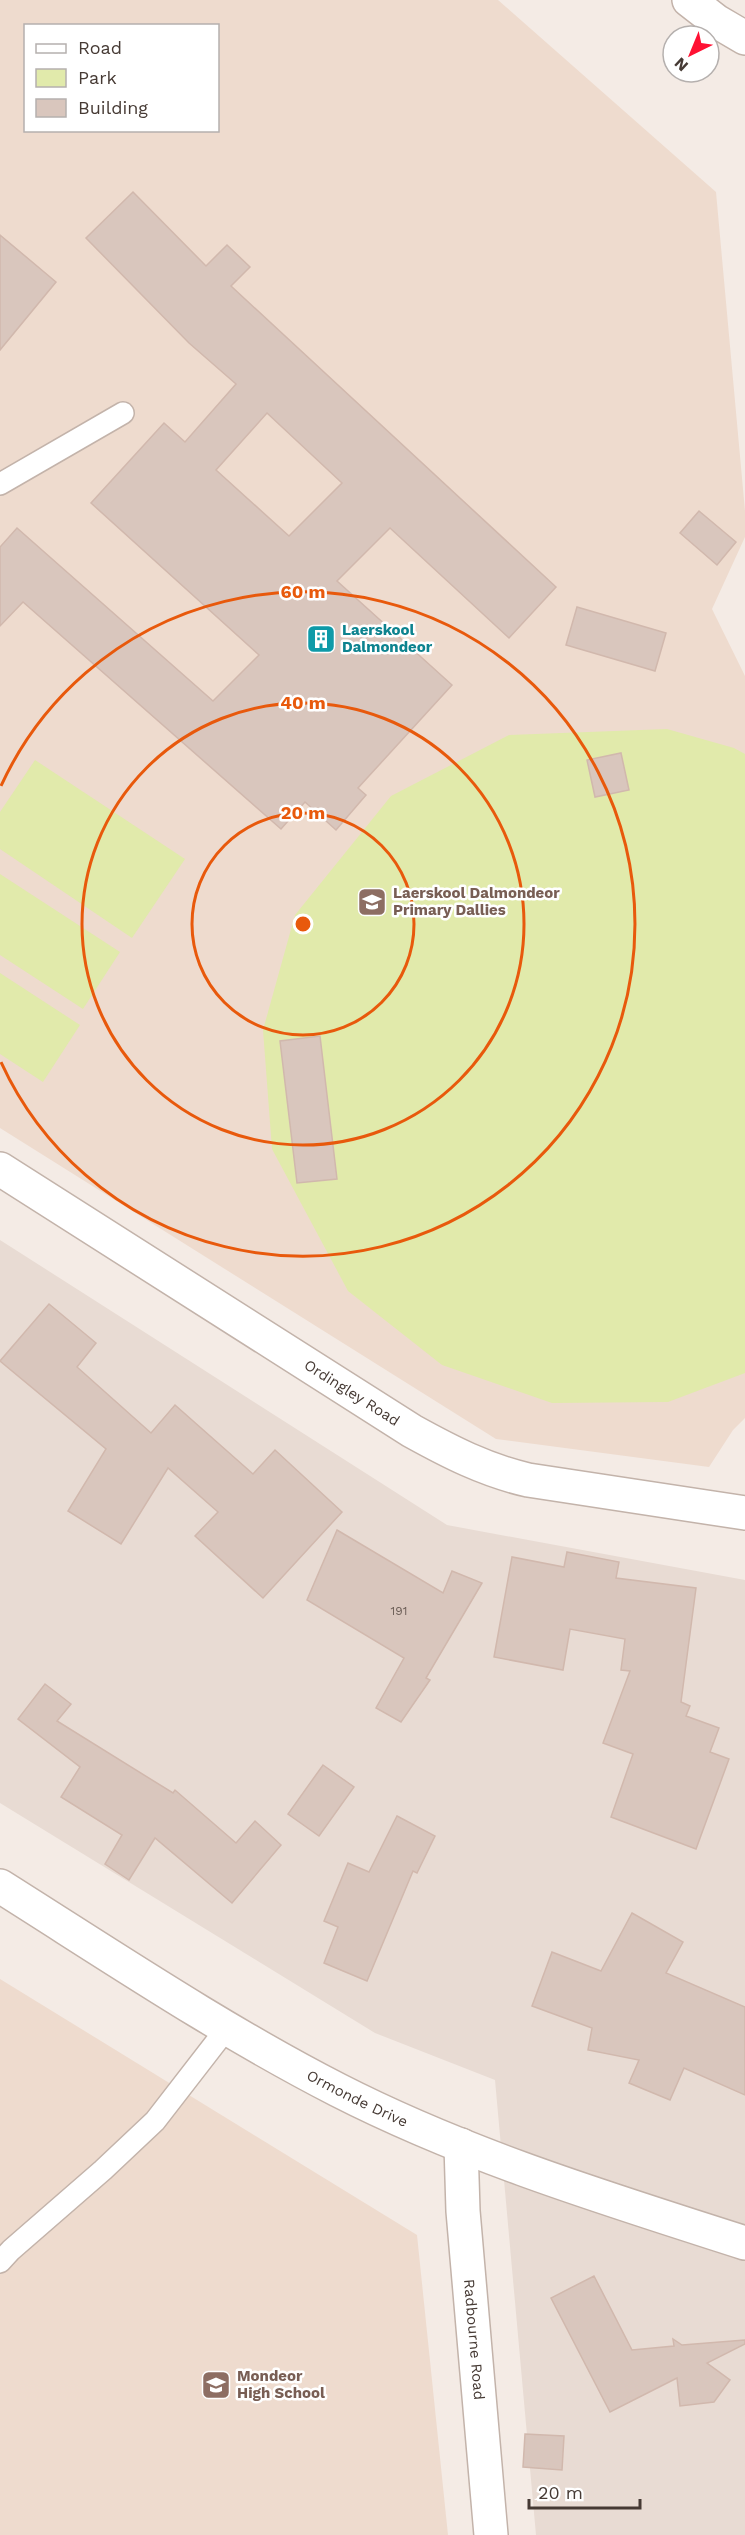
<svg xmlns="http://www.w3.org/2000/svg" width="745" height="2535" viewBox="0 0 745 2535" font-family="'Work Sans',sans-serif">
<style>
.residential{fill:#e8dbd3}
.education{fill:#eedbce;fill-rule:evenodd}
.green{fill:#e1eaab}
.building{fill:#d9c6bd;stroke:#d1b8ad;stroke-width:1.5;fill-rule:evenodd}
.lines{fill:none;stroke-linecap:round;stroke-linejoin:round}
.lane-casing{stroke:#c3b3aa;stroke-width:24}
.street-casing{stroke:#c3b3aa;stroke-width:36}
.lane{stroke:#fff;stroke-width:21}
.street{stroke:#fff;stroke-width:33}
.ring{fill:none;stroke:#e8590c;stroke-width:3}
.labels{text-anchor:middle;dominant-baseline:central;stroke-width:5;stroke-linejoin:round;paint-order:stroke}
.number-label{font-size:12px;fill:#6b5d56}
.culture-label{font-size:15px;font-weight:bold;fill:#0d838f;stroke:#fff;text-anchor:start}
.education-label{font-size:15px;font-weight:bold;fill:#785e54;stroke:#fff;text-anchor:start}
.street-label{font-size:15px;fill:#463a34;stroke:#fff}
.centre{fill:#e8590c;stroke:#fff;stroke-width:3}
.ring-label{font-size:18px;text-anchor:middle;font-weight:bold;fill:#e8590c;stroke:#fff;stroke-width:5;stroke-linejoin:round;paint-order:stroke}
</style>
<rect width="100%" height="100%" fill="#f4ebe5"/>
<!-- residential -->
<polygon class="residential" points="0,1240 447,1525 745,1580 745,2535 536,2535 495,2080 375,2033 0,1803"/>
<!-- education -->
<g class="education">
<path d="M 0,0 L 498,0 L 716,192 L 745,511 L 745,537 L 712,609 L 745,676 L 745,1418 L 733,1430 L 709,1467 L 496,1439 L 0,1128 ZM 26,26 L 218,26 L 218,130 L 26,130 Z"/>
<polygon points="0,1979 417,2235 448,2535 0,2535"/>
</g>
<!-- green -->
<g class="green">
<polygon points="667,729 734,748 745,754 745,1373 668,1402 552,1403 442,1365 348,1291 272,1149 263,1030 295,915 391,796 509,735"/>
<polygon points="35,760 185,859 132,938 0,849 0,812"/>
<polygon points="0,874 120,952 83,1009 0,955"/>
<polygon points="0,973 80,1025 43,1082 0,1054"/>
</g>
<!-- building -->
<g class="building">
<path d="M 133,192 L 206,266 L 227,245 L 250,267 L 231,286 L 556,587 L 509,638 L 390,528 L 337,581 L 452,685 L 358,788 L 366,795 L 336,830 L 305,802 L 281,829 L 23,602 L 0,626 L 0,547 L 17,528 L 213,701 L 259,655 L 91,503 L 164,423 L 185,442 L 236,384 L 189,343 L 86,238 ZM 267,413 L 342,483 L 289,536 L 216,470 Z"/>
<polygon points="0,235 56,282 0,350"/>
<polygon points="699,511 736,542 717,565 680,533"/>
<polygon points="577,607 666,633 655,671 566,645"/>
<polygon points="621,753 629,790 595,797 587,760"/>
<polygon points="320,1036 337,1179 297,1183 280,1041"/>
<polygon points="49,1304 96,1343 77,1367 151,1433 175,1405 253,1474 275,1450 342,1512 263,1598 195,1536 218,1512 168,1468 121,1544 68,1511 106,1449 0,1361"/>
<polygon points="337,1530 443,1593 452,1571 482,1583 426,1678 430,1680 401,1722 376,1708 404,1658 307,1600"/>
<polygon points="567,1552 619,1562 616,1578 696,1588 681,1702 690,1706 686,1716 719,1728 710,1752 729,1759 696,1849 611,1817 633,1754 603,1743 630,1671 621,1670 625,1639 570,1629 563,1670 494,1657 512,1557 564,1567"/>
<polygon points="45,1684 71,1704 57,1721 173,1793 175,1790 236,1843 255,1821 281,1845 232,1903 155,1838 129,1880 105,1864 122,1835 61,1797 80,1767 18,1719"/>
<polygon points="323,1765 354,1787 319,1836 288,1814"/>
<polygon points="397,1816 435,1836 417,1873 413,1871 367,1981 324,1963 338,1927 324,1921 348,1863 369,1872"/>
<polygon points="632,1913 683,1942 666,1973 745,2007 745,2095 684,2068 670,2100 629,2083 639,2060 588,2050 592,2028 532,2006 552,1952 601,1971"/>
<polygon points="594,2276 632,2350 674,2346 673,2339 682,2345 745,2340 745,2344 707,2363 730,2380 714,2402 680,2406 677,2378 610,2412 551,2298"/>
<polygon points="525,2434 564,2436 562,2470 523,2467"/>
</g>
<g class="lines">
<!-- lane casing -->
<g class="lane-casing">
<g id="lane">
<polyline points="0,484 123,413"/>
<polyline points="0,2262 11,2250 103,2170 155,2121 227,2028"/>
</g>
</g>
<!-- street casing -->
<g class="street-casing">
<g id="street">
<polyline points="689,0 716,21 745,38"/>
<path id="s1" d="M 0,1169 L 412,1431 C 450,1452 485,1470 528,1480 L 745,1513"/>
<path id="s2" d="M 0,1886 C 111,1956 221,2030 338,2090 C 467,2156 608,2199 745,2243"/>
<path id="s3" d="M 461,2145 L 463,2211 L 491,2535"/>
</g>
</g>
<!-- lane -->
<use href="#lane" class="lane"/>
<!-- street -->
<use href="#street" class="street"/>
</g>
<!-- distance rings -->
<g class="ring">
<circle cx="303" cy="924" r="111"/>
<circle cx="303" cy="924" r="221"/>
<path d="M1 786A332 332 0 1 1 1 1062"/>
</g>
<!-- icons -->
<defs>
<g id="building-square" transform="scale(1.5)"><rect x="-9" y="-9" width="18" height="18" rx="4" fill="#0f9aa8" stroke="#fff"/><path d="M-4-6H4V6H1V3H-1V6H-4ZM-2.5-4.3h1.7v1.8h-1.7ZM.8-4.3h1.7v1.8H.8ZM-2.5-1h1.7V.8h-1.7ZM.8-1h1.7V.8H.8Z" fill="#fff"/></g>
<g id="school-square" transform="scale(1.5)"><rect x="-9" y="-9" width="18" height="18" rx="4" fill="#8d6e63" stroke="#fff"/><path d="M0-5L7-2L0 1L-7-2ZM-4 1L0 2.5L4 1V4Q0 6-4 4Z" fill="#fff"/></g>
</defs>
<g fill-rule="evenodd">
<use href="#building-square" x="321" y="639"/>
<use href="#school-square" x="372" y="902"/>
<use href="#school-square" x="216" y="2385"/>
</g>
<g class="labels">
<!-- number labels -->
<g class="number-label">
<text x="399" y="1611">191</text>
</g>
<!-- culture labels -->
<g class="culture-label">
<text x="342" y="630">Laerskool<tspan x="342" dy="17">Dalmondeor</tspan></text>
</g>
<!-- education labels -->
<g class="education-label">
<text x="393" y="893">Laerskool Dalmondeor<tspan x="393" dy="17">Primary Dallies</tspan></text>
<text x="237" y="2376">Mondeor<tspan x="237" dy="17">High School</tspan></text>
</g>
<!-- street labels -->
<g class="street-label">
<text stroke="none"><textPath href="#s1" startOffset="417">Ordingley Road</textPath></text>
<text stroke="none"><textPath href="#s2" startOffset="416">Ormonde Drive</textPath></text>
<text stroke="none"><textPath href="#s3" startOffset="195">Radbourne Road</textPath></text>
</g>
</g>
<circle cx="303" cy="924" r="9" class="centre"/>
<g class="ring-label">
<text x="303" y="598">60 m</text>
<text x="303" y="709">40 m</text>
<text x="303" y="819">20 m</text>
</g>
<!-- legend -->
<rect x="24" y="24" width="195" height="108" fill="#ffffff" stroke="#b5b0ae" stroke-width="1.5"/>
<rect x="36" y="44" width="30" height="9" fill="#ffffff" stroke="#b5b0ae" stroke-width="1.5"/>
<text x="78" y="54" font-size="18" fill="#463a34">Road</text>
<rect x="36" y="69" width="30" height="18" fill="#e1eaab" stroke="#b5b0ae" stroke-width="1.5"/>
<text x="78" y="84" font-size="18" fill="#463a34">Park</text>
<rect x="36" y="99" width="30" height="18" fill="#d9c6bd" stroke="#b5b0ae" stroke-width="1.5"/>
<text x="78" y="114" font-size="18" fill="#463a34">Building</text>
<!-- north arrow -->
<g transform="translate(691 54) rotate(223)"><circle r="28" fill="#ffffff" stroke="#b5b0ae" stroke-width="1.5"/>
<path d="M0-4.5L10 22L0 15L-10 22Z" fill="#ff1133"/>
<text y="-9" font-size="16" font-weight="bold" text-anchor="middle" fill="#463a34">N</text>
</g>
<!-- scale -->
<path d="M529 2499v9h111v-9" fill="none" stroke="#463a34" stroke-width="3"/>
<text x="538" y="2499" font-size="18" fill="#463a34" stroke="#ffffff" stroke-width="4.5" paint-order="stroke">20 m</text>
</svg>
